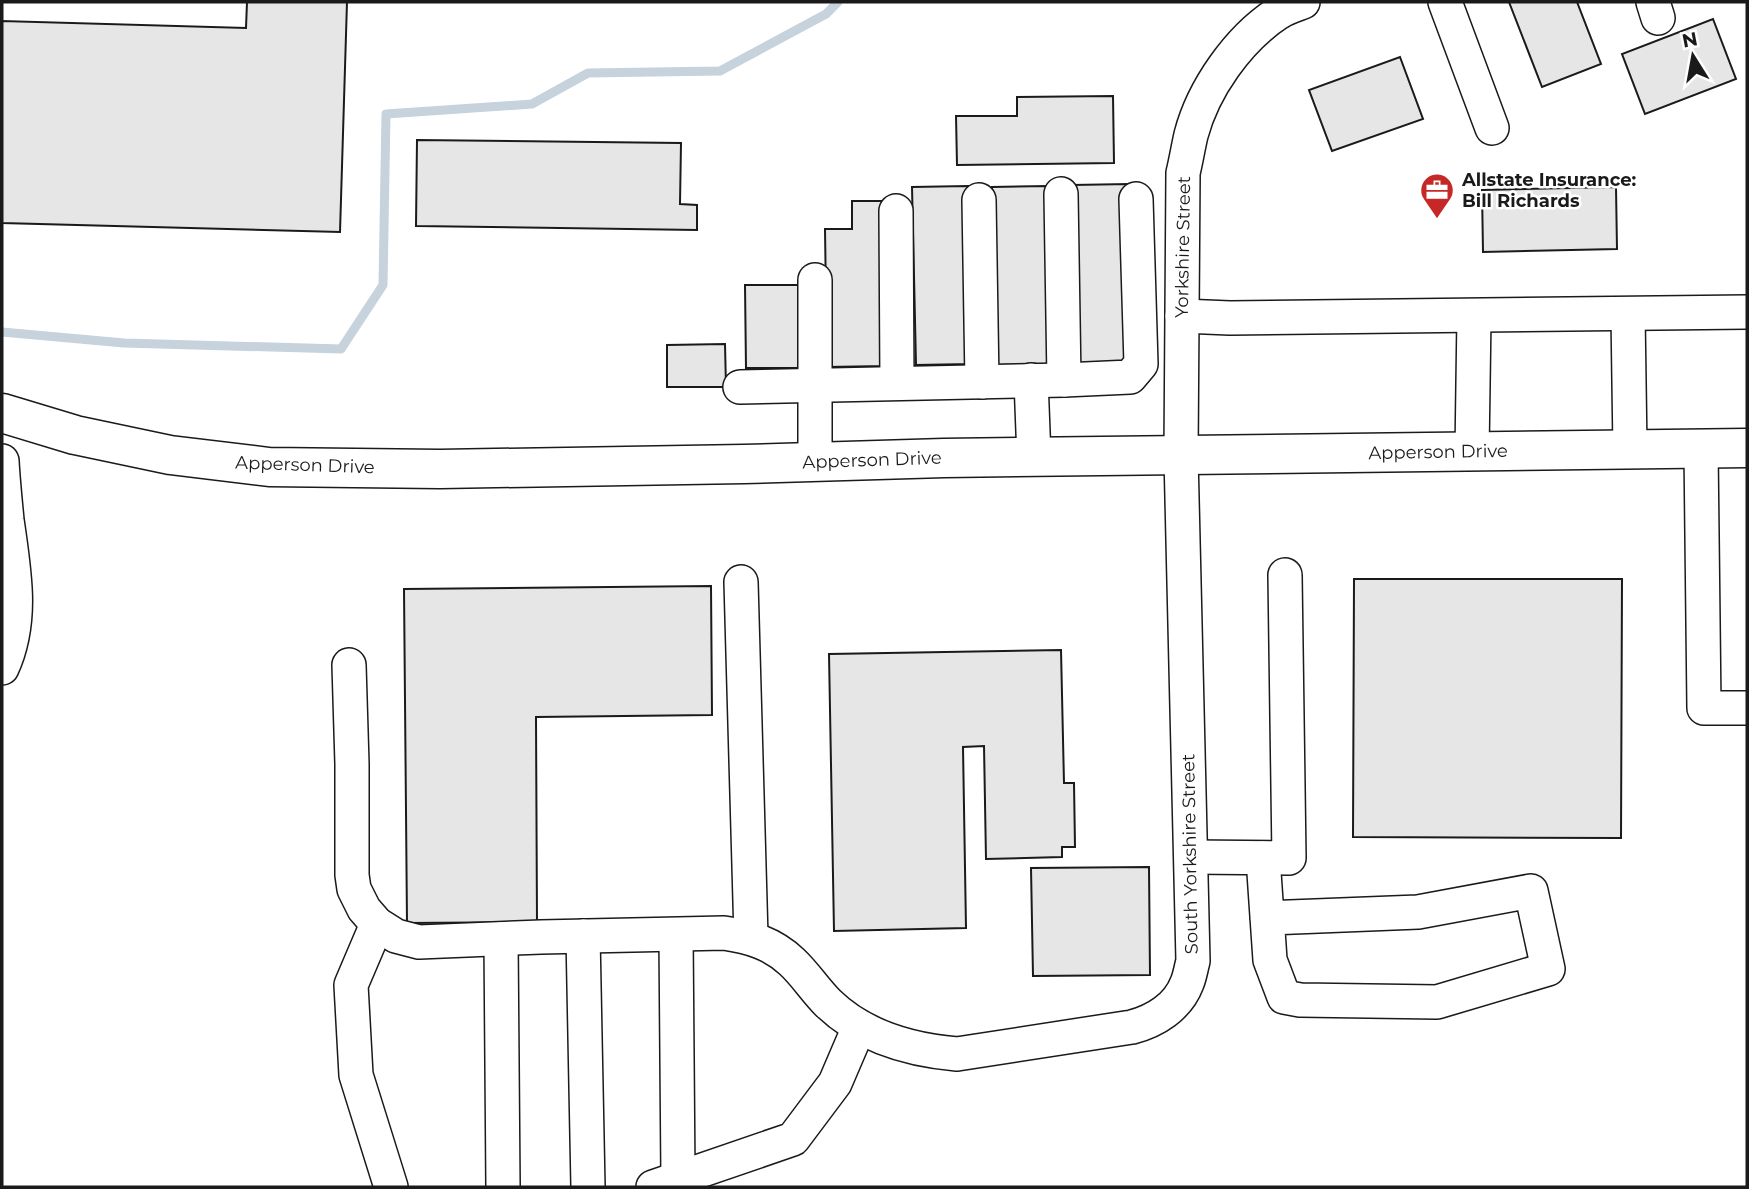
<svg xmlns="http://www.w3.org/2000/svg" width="1749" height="1189" viewBox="0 0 1749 1189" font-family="Montserrat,sans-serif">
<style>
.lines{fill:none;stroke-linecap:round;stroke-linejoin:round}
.stream{stroke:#c6d2dc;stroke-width:9}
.building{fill:#e6e6e6;stroke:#1a1a1a;stroke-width:2}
.minor-casing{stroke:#1a1a1a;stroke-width:36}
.major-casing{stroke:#1a1a1a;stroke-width:41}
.minor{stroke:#fff;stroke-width:33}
.major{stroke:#fff;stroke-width:38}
.labels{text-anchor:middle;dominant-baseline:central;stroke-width:5;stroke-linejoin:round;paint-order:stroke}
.poi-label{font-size:18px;font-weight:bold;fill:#1a1a1a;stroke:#fff;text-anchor:start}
.street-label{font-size:18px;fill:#1a1a1a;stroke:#fff}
</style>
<rect width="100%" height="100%" fill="#fff"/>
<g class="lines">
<!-- stream -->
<polyline class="stream" points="2,332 124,343 341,349 383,285 386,114 532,104 588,73 720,71 826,14 838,2"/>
</g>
<!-- building -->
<g class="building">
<polygon points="247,2 347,2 340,232 2,223 2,21 246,28"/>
<polygon points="1509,2 1577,2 1601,64 1542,87"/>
<polygon points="1713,19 1736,79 1645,114 1622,54"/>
<polygon points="1400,57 1423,119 1332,151 1309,90"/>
<polygon points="1113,96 1114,163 957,165 956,116 1017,116 1017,97"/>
<polygon points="417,140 681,143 680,204 697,205 697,230 416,226"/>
<polygon points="1129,184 1132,363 1075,364 1072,185"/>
<polygon points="968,186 971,364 916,365 912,187"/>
<polygon points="1048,186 1052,364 996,365 992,187"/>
<polygon points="1616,187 1617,249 1483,252 1482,190"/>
<polygon points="852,201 883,201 885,366 827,367 825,229 852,229"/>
<polygon points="745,285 803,285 804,368 746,368"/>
<polygon points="725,344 726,387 667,387 667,345"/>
<polygon points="1354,579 1622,579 1621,838 1353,837"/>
<polygon points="711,586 712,715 536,717 537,922 407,923 404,589"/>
<polygon points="1061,650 1064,783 1074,783 1075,847 1062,847 1062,857 986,859 984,746 963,747 966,928 834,931 829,654"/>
<polygon points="1149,867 1150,975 1033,976 1031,868"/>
</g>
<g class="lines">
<!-- minor casing -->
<g class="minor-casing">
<g id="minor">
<polyline points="1445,2 1492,128"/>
<polyline points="1653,2 1658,18"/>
<polyline points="1061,194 1064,380"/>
<polyline points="979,200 982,382"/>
<polyline points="896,211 897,383"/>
<polyline points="815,280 815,462"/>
<polyline points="1628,314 1630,450"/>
<polyline points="1182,316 1230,318 1747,312"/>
<polyline points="1031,380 1034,458"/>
<polyline points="740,387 1064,380 1130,377 1141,364 1136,199"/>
<polyline points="1701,449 1704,708 1747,708"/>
<polyline points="1472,452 1474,316"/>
<path d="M 2,461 C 3,480 5,500 7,520 C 14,570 24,620 2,668"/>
<polyline points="741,582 751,937"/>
<path d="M 349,665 L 352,764 L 352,875 L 354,889 L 364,909 L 377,924 L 396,936 L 419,942 L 541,937 L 724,933 C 750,937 772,943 792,962 C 805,974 815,990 828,1003 C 863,1037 910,1050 957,1054 L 1132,1027 C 1155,1021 1178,1007 1187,983 C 1190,976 1191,968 1193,961 L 1181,456 L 1183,173 C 1186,161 1188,148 1191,135 C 1203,89 1238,39 1278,13 C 1285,8 1295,5 1303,2"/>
<polyline points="1191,857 1289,858 1285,575"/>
<polyline points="1263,858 1270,960 1284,997 1300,1000 1437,1002 1548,969 1531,891 1418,912 1267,918"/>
<polyline points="377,924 351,985 356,1075 391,1187"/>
<polyline points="676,935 678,1178"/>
<polyline points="583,936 588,1187"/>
<polyline points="501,939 503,1187"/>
<polyline points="653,1187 793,1139 835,1083 859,1027"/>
</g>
</g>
<!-- major casing -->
<g class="major-casing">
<polyline id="major" points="2,413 75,435 170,455 269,467 440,469 744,464 944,458 1747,448"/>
</g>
<!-- minor -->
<use href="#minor" class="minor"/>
<!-- major -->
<use href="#major" class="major"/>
</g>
<!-- icons -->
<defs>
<g id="office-pin" transform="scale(1.75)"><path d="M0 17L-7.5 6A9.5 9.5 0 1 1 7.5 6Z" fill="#c62828" stroke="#fff"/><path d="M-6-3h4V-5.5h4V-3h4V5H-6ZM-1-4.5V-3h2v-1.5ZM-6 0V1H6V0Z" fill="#fff"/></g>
</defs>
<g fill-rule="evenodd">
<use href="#office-pin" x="1437" y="190"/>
</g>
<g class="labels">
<!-- poi labels -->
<g class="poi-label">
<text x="1462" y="180">Allstate Insurance:<tspan x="1462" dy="21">Bill Richards</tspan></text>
</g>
<!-- street labels -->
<g class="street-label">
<text transform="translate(1183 247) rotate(-89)">Yorkshire Street</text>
<text transform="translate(1438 452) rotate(-1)">Apperson Drive</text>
<text transform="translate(872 460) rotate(-2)">Apperson Drive</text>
<text transform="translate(305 465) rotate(2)">Apperson Drive</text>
<text transform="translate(1190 854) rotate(-91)">South Yorkshire Street</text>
</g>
</g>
<!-- border -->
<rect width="1749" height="1189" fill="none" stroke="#1a1a1a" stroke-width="7"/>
<!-- north arrow -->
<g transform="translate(1693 56) rotate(349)" stroke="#ffffff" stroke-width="5" paint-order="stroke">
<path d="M0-5L12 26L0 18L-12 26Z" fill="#1a1a1a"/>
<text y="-10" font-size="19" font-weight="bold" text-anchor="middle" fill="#1a1a1a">N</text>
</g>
</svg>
